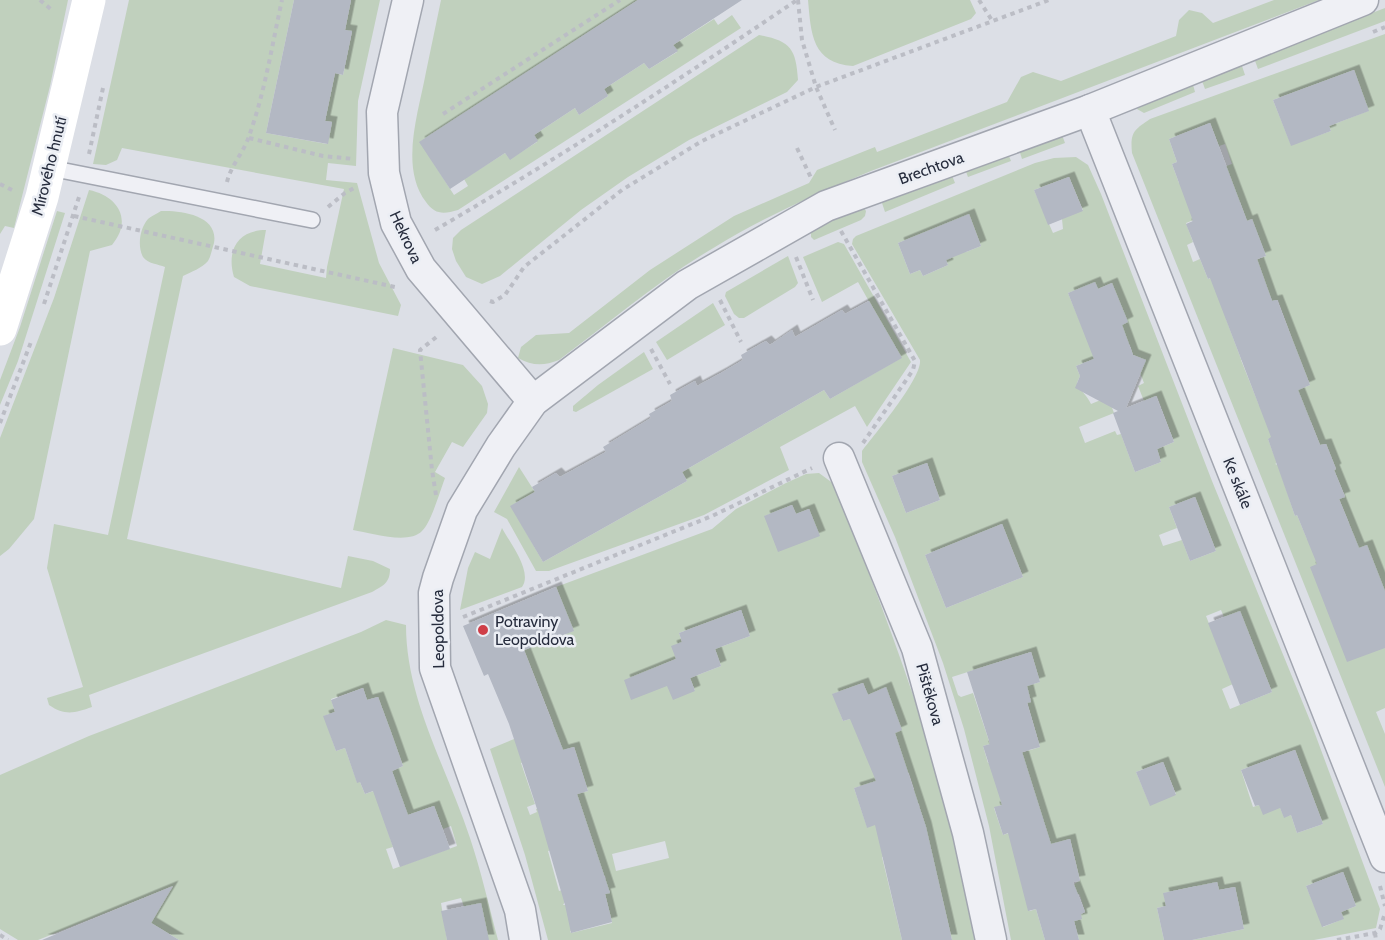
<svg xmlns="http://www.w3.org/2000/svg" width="1385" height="940" viewBox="0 0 1385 940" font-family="Cabin,sans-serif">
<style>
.green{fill:#c0d0bd;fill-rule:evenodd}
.building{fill:#b3b8c3;filter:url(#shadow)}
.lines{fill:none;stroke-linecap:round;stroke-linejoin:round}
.service-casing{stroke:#a2a6b0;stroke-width:18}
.minor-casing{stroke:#a2a6b0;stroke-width:33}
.path{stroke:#bbbdc5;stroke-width:4;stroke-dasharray:4.5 4.5;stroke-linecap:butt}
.service{stroke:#eff0f5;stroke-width:15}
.minor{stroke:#eff0f5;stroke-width:30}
.secondary{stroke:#fff;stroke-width:33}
.poi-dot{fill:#cf3e48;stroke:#ebeef4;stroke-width:2}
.labels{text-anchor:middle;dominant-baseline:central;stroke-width:5;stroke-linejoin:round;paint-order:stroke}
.street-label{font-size:16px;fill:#262c3d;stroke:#ebeef4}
.poi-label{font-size:16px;fill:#262c3d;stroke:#ebeef4;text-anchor:start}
</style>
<defs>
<filter id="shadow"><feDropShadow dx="5.5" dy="-5.5" stdDeviation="0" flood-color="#0004"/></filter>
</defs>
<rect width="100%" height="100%" fill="#dcdfe6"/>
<!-- green -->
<g class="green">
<polygon points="0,0 68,0 50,86 14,228 5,226 0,234"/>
<path d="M 129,0 L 294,0 L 266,133 L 327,144 L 332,122 L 325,121 L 335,73 L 343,75 L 352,32 L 345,30 L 351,0 L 380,0 L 358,101 L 356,166 L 328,163 L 326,180 L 357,183 L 379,263 L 401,305 L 398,316 L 250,286 L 234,277 C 226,250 238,230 266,230 L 260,264 L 326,278 L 327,267 L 344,189 L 122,148 L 117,160 L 106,165 L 93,164 Z"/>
<path d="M 441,0 L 638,0 L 420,142 L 454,195 L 468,186 L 464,179 L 505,153 L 510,159 L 537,142 L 534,135 L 575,108 L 579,115 L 608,96 L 604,89 L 644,63 L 649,69 L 677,52 L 673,45 L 714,19 L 718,25 L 732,15 L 741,28 L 458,210 C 444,214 435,215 426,202 C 399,167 419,111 426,72 C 431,48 436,24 441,0 Z"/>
<path d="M 808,0 L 970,0 L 976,13 L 971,19 L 853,66 C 812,63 811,34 808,0 Z"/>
<path d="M 1274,0 L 1319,0 L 871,171 C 818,193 764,217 715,247 C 660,279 610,322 559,360 C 544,366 532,366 518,358 L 521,347 L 536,335 L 569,333 L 650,270 L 734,216 L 809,183 L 817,170 L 875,147 L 877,152 L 1007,102 L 1021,77 L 1033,72 L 1061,81 L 1176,36 L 1179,20 L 1189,10 L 1202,13 L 1213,23 Z"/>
<polygon points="1385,8 1385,21 1258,69 1254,58"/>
<path d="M 1385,34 L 1385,708 L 1376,712 L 1385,734 L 1385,787 L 1132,153 C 1130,132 1134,130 1150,119 ZM 1354,70 L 1368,111 L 1329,126 L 1331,131 L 1291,145 L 1273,100 ZM 1210,123 L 1219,146 L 1225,144 L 1232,164 L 1179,183 L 1172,164 L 1177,162 L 1169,139 ZM 1240,202 L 1247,221 L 1252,220 L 1266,256 L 1208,279 L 1200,259 L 1193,262 L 1187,245 L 1193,242 L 1186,223 ZM 1268,291 L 1272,301 L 1278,300 L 1292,339 L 1241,359 L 1226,319 ZM 1292,340 L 1310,385 L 1259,405 L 1241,360 ZM 1311,422 L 1320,445 L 1326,444 L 1336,469 L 1334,470 L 1345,496 L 1339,499 L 1349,523 L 1307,539 L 1297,515 L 1295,516 L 1278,465 L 1275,464 L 1277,463 L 1268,439 Z"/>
<path d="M 759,35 C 790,41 796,48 798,80 L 787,92 L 689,140 L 628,177 L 581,210 L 500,276 L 482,284 L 466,277 L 456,261 L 452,249 L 453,238 L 461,230 Z"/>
<polygon points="1241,63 1245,75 1205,89 1201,78"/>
<polygon points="1192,81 1195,92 1144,113 1137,109 1142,102"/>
<polygon points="1062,135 1065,143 1022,159 1018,146"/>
<polygon points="1007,151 1011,161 968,177 964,166"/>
<path d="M 1076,157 L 1088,165 L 1101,194 L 1212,481 L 1311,723 L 1380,909 L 1376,928 L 1314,940 L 1192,940 L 1244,929 L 1235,887 L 1219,890 L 1217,882 L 1198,894 L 1196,886 L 1164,893 L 1166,906 L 1157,908 L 1164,940 L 1079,940 L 1074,921 L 1081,919 L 1081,914 L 1085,912 L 1080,896 L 1079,894 L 1076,895 L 1073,885 L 1080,880 L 1070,839 L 1019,854 L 1028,909 L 1030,911 L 1036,909 L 1045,940 L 1011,940 L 989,826 L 964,729 L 943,663 L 895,537 L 862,462 L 862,451 C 875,434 922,378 920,360 L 852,244 L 853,239 L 856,236 L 1035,163 L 1054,158 ZM 1069,177 L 1083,210 L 1062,219 L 1063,229 L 1053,233 L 1034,190 ZM 969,215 L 981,246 L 966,252 L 943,253 L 948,265 L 923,276 L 920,270 L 910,274 L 898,243 ZM 1095,283 L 1098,289 L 1112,283 L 1087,339 L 1068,293 ZM 1130,345 L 1133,355 L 1140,358 L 1143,365 L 1140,373 L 1144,383 L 1138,386 L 1144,401 L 1157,396 L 1174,442 L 1157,449 L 1161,462 L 1135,472 L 1121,434 L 1117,435 L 1115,431 L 1085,443 L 1079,427 L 1114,413 L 1108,397 L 1091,404 C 1087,395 1081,392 1077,383 L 1080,376 L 1076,366 ZM 927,463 L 940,500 L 906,513 L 892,476 ZM 1195,497 L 1216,551 L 1190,561 L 1182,540 L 1163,546 L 1159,535 L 1177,528 L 1169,507 ZM 1002,524 L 1023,577 L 946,608 L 925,555 ZM 1221,610 L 1224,617 L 1240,612 L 1272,692 L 1230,709 L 1222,689 L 1233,684 L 1206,616 ZM 1031,652 L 1040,682 L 1023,687 L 1040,747 L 988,763 L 983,746 L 990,744 L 973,693 L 961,697 L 958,695 L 952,677 ZM 1295,750 L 1323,824 L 1297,833 L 1291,815 L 1284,817 L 1280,808 L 1259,805 L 1253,807 L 1241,770 ZM 1163,762 L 1176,794 L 1150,805 L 1136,772 ZM 1004,804 L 1012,832 L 1003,835 L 994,808 ZM 1343,872 L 1356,906 L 1341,912 L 1343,919 L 1323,927 L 1306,886 Z"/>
<polygon points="951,173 955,183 885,212 881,200"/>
<path d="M 89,190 C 118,196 133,220 112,245 L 90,251 L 34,519 L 9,549 L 0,556 L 0,438 L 54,298 Z"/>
<polygon points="858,207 864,208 866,211 865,216 861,220 814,240 811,237 811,233 819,226"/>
<polygon points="57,211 65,213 18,361 0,405 0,380 20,327"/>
<path d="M 161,211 C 180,210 219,215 214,243 C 212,249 211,256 208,261 C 202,268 191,272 183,276 L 127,539 L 341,588 L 348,556 L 373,561 L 390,569 C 390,583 383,586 372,592 L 89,695 L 92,707 C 75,713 65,716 49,705 L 47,698 L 83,687 L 47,568 L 54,524 L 108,535 L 165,267 C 158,264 148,264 143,257 C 137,246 140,228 148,219 C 151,216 157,214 161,211 Z"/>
<polygon points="838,242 844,244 911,362 867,427 855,406 780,447 789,470 704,515 549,571 536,571 507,519 494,512 519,467 535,492 511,506 543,562 687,481 682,472 824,390 830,399 901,358 858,282 822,302 803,257"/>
<polygon points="788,256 798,283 795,287 744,318 739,318 734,314 725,296 726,292"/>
<polygon points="713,303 725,325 667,360 656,342"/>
<path d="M 393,348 L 463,365 L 482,386 L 488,404 L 487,413 L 463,447 L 452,442 L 435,472 L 445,478 C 440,491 431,523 422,531 C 409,545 371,533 353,530 Z"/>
<polygon points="644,352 653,369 576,412 573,411 573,406 598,385"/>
<path d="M 819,473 L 834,484 C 882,606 930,727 958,855 C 964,883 972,911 975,940 L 952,940 L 930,847 L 882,857 L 902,940 L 548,940 L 525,855 L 490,749 L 553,723 L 524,650 L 573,631 L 556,587 L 712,529 L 736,509 L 786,483 L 806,474 ZM 792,505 L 796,514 L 809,509 L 819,536 L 765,516 ZM 741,610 L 750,636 L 715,649 L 721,666 L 690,678 L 695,691 L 659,666 L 676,659 L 682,642 L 679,633 ZM 863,683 L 868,695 L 885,688 L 850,719 L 843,721 L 833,694 ZM 574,747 L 588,791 L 548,802 L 549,805 L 536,809 L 537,812 L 530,815 L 527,807 L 535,804 L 521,763 ZM 909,773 L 914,789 L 910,790 L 915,805 L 919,804 L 920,806 L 867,827 L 854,788 ZM 665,841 L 669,858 L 616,871 L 612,854 ZM 562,847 L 598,878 L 605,876 L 606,878 L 601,880 L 610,892 L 605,894 L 612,923 L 571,933 L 570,931 L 573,930 L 566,905 L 563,905 L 565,902 L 562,890 L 559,891 L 548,851 Z"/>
<path d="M 502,528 C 510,543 533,572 522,587 L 460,610 L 468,568 L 475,552 L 490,559 Z"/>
<path d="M 386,620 L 406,625 C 406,700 447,768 470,838 C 481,871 489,906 498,940 L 489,940 L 464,907 L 461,898 L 441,903 L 447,940 L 179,940 L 151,923 L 171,887 L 38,940 L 18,940 L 0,929 L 0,775 L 89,736 L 361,632 ZM 363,688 L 367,700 L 378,697 L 403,766 L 392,771 L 396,783 L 365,794 L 360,782 L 357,782 L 345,748 L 336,751 L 324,716 L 335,712 L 331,699 ZM 434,806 L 443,829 L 451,826 L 457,846 L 393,869 L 386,849 L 393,847 L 385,823 Z"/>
</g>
<!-- building -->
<g class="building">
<polygon points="294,0 351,0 345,30 352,31 343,75 335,73 325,121 332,122 328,144 266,133"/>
<polygon points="638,0 742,0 673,45 678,51 649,69 644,63 604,89 608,96 579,115 575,108 534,135 538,141 510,160 505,153 450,189 419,142"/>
<polygon points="1354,70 1369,111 1329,126 1331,131 1291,146 1273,100"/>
<polygon points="1210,123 1247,221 1252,219 1266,256 1257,259 1272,301 1277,300 1310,385 1298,390 1320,445 1326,444 1336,469 1334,470 1345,497 1339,499 1359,548 1367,545 1385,591 1385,648 1347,662 1310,567 1317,564 1297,515 1295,516 1268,439 1271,437 1210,278 1208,279 1186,224 1193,221 1172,164 1177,162 1169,139"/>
<polygon points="1069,177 1083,211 1048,225 1034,190"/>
<polygon points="969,214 981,246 946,260 948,265 923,276 920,270 910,274 898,243"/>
<polygon points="1095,282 1098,289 1112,283 1128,322 1122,325 1133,355 1146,360 1126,408 1156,396 1174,442 1157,449 1161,462 1135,472 1113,413 1118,411 1075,388 1080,376 1076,366 1094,359 1068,293"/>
<polygon points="869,301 902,358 830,399 824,390 682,472 687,481 543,562 510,506 535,492 532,487 556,473 560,477 606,452 603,447 651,418 649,414 672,401 670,395 695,381 697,386 721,373 743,360 741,355 766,341 770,345 792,330 795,337 842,310 845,314"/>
<polygon points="927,463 940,500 906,513 892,476"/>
<polygon points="1195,497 1216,551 1190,561 1169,507"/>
<polygon points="792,505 796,514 809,509 820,536 778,552 764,516"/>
<polygon points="1002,524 1023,577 946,608 925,555"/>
<polygon points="556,587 574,631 524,650 563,750 574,747 588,791 577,794 610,893 605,894 612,922 571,933 565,905 538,812 509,724 488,674 484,676 463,626"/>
<polygon points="741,610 750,636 715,649 721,666 690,678 695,691 673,700 667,686 631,700 624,680 676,659 671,646 682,642 679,633"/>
<polygon points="1240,611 1272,692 1240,705 1208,623"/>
<polygon points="1031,652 1040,682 1027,686 1031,702 1027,703 1040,747 1022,752 1051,844 1070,839 1080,881 1073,882 1085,912 1081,914 1082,919 1074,921 1079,940 1045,940 1036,909 1028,911 1008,833 1003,835 994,807 1002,805 983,746 990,744 967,672"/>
<polygon points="863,683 868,695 886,687 902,730 895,733 926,827 952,940 902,940 875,825 867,828 854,788 876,781 850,719 843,721 832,694"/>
<polygon points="363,688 367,700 378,697 391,732 403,766 392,771 408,815 434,806 450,849 400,867 373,791 365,794 360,782 357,783 345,748 336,751 323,716 335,712 331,700"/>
<polygon points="1295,750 1323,824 1297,833 1291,815 1284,818 1280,808 1263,815 1259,805 1255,806 1241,770"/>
<polygon points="1163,762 1176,795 1150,806 1136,772"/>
<polygon points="1343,872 1356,906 1341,912 1344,919 1322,927 1306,886"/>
<polygon points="1217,882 1219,890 1235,887 1244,929 1192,940 1164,940 1157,908 1166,906 1163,893"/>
<polygon points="173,886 151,923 179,940 42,940"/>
<polygon points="481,903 489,940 447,940 441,911"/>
</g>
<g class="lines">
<!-- service casing -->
<g class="service-casing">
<polyline id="service" points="50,168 312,220"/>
</g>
<!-- minor casing -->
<g class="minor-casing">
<g id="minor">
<polyline points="408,0 382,112 384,173 396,223 421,269 533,401"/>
<polyline points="1090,110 1385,857"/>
<polyline points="839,458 917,648 968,833 991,940"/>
<polyline points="525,940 520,910 435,668 434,593 438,578 462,510 501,446 533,401 687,285 826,206 1090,110 1363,0"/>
</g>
</g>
<!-- path -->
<g class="path">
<polyline points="40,0 53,11"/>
<polyline points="798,0 802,40 816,87 835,130"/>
<polyline points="979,0 993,22"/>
<polyline points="1373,32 1385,27"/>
<polyline points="443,114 620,0"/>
<polyline points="249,138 323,156 354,159"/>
<polyline points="797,148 812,180"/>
<polyline points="89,154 103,88"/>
<path d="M 227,182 C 231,165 244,152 249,136 C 265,92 272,45 282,0"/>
<polyline points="0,184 12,190"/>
<polyline points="328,207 345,193 356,187"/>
<polyline points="74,216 395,287"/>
<path d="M 435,230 C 559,158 679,80 797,0"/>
<polyline points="841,231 915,361 913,370 863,443"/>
<polyline points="796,257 813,300"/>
<polyline points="720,300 741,342"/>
<polyline points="490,301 493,302 505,295 524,267 622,190 702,141 816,87 1049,0"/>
<polyline points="44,304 79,197"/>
<polyline points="651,349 670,384"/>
<polyline points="0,423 31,342"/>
<polyline points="436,495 432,470 420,350 439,335"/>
<polyline points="463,617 712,516 812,468"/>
<polyline points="1380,886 1385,906"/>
<polyline points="1375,933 1376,940"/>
<polyline points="0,935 8,940"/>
<polyline points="1337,940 1375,933 1380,929 1385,913"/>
</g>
<!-- service -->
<use href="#service" class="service"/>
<!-- minor -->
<use href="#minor" class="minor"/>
<!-- secondary -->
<polyline class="secondary" points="0,329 42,197 89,0"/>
</g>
<!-- markers -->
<circle class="poi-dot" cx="483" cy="630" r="6"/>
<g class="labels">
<!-- street labels -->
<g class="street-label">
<text transform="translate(49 166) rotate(-76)">Mírového hnutí</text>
<text transform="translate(931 168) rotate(-20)">Brechtova</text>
<text transform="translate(406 237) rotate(65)">Hekrova</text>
<text transform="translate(1238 483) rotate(68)">Ke skále</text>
<text transform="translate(438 629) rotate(-91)">Leopoldova</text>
<text transform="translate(930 694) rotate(74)">Pištěkova</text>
</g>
<!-- poi labels -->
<g class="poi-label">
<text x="495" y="621">Potraviny<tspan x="495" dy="18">Leopoldova</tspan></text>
</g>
</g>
</svg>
